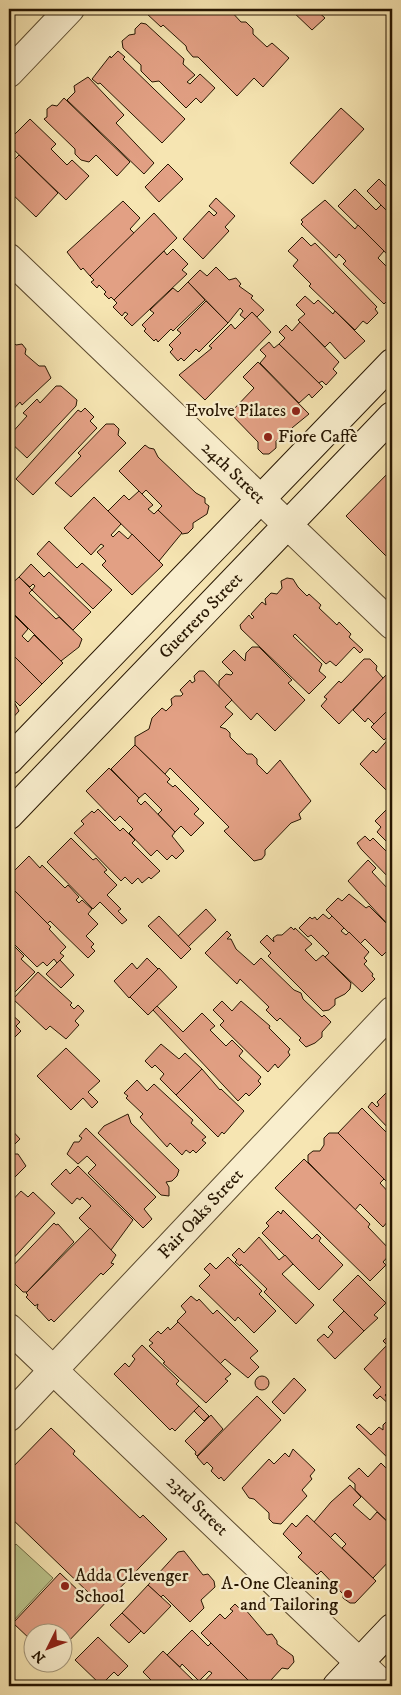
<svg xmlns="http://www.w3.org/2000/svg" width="401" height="1695" viewBox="0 0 401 1695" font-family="'IM FELL DW Pica',serif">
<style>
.green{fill:#bcc58c;stroke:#726e47}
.building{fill:#e2a084;stroke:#271602}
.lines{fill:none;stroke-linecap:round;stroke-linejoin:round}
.minor-casing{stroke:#5b4a2e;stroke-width:30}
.tertiary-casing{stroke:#5b4a2e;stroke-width:30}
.secondary-casing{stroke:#271602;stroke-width:30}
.minor{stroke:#f9eecd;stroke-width:28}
.tertiary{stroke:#f9eecd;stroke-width:28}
.secondary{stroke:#f9eecd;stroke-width:28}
.poi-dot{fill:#8f2418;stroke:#f9eecd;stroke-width:2}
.labels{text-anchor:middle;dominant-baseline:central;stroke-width:4.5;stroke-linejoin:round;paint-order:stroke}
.poi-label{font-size:18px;fill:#271602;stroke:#f9eecd;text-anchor:end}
.street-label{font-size:18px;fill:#271602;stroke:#f9eecd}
</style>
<rect width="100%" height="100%" fill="#f6e5b2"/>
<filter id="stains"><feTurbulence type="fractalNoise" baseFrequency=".004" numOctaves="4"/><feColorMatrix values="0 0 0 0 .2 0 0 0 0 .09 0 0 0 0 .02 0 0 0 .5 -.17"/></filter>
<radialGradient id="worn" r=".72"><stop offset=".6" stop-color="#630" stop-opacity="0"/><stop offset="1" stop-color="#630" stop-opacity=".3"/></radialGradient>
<!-- green -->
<polygon class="green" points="16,1544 53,1578 13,1621 9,1617 9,1552"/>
<!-- building -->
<g class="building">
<polygon points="149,9 229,9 241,22 246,22 253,29 253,34 267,47 272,43 289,58 263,87 254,78 237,96 198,57 193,57 187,50 186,46 163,25 161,27 146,13"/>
<polygon points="290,9 315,9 325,18 312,30"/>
<polygon points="141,23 146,24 184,59 183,64 195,75 187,82 190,84 200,74 215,88 201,103 196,98 186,108 159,81 152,82 141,71 141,65 123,48 122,41 129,35 135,34 135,29"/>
<polygon points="118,51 125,57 123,59 185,119 162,143 100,83 98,84 92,79 110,56 111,58"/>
<polygon points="88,77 124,115 116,123 154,163 144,174 67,100 75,92 74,86"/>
<polygon points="64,98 130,162 117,176 96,155 89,162 81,160 75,154 75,149 44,119 47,117 47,109 52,105 57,106"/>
<polygon points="341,108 364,129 313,184 290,163"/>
<polygon points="30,119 56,144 51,149 67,165 72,160 89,176 66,200 9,145 9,140"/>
<polygon points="19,155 58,193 36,217 9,191 9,165"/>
<polygon points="168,164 183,179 159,202 145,187"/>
<polygon points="379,179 392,192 392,216 367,191"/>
<polygon points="355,189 376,210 381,205 392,216 392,259 338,206"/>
<polygon points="216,198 235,216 225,227 229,231 203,259 183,239 209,211 214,216 217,213 209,206"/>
<polygon points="325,200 355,229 358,225 384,251 378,258 392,272 392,296 384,304 343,264 346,261 339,254 336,258 301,224 303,222 301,220"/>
<polygon points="123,201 140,218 130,229 134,233 90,276 83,268 81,270 67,252"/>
<polygon points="154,213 177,238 114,300 111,297 109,299 104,294 106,292 99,285 97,288 91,282 94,280 90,276"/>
<polygon points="302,237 311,246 315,243 377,307 375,309 378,313 367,324 363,321 355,330 309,286 311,284 293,266 298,260 288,251"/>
<polygon points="173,249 188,264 182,270 187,274 132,326 124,318 128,314 125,312 122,316 113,307 117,303 114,300 164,251 167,255"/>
<polygon points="216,267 229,280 236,278 241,284 239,286 253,296 251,298 264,310 257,317 252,312 245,319 240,315 243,311 240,308 228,323 188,282 200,270 207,276"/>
<polygon points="188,282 205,300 173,331 171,329 158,342 156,339 154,341 144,331 146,329 142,325 154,313 150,310 173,288 178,292"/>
<polygon points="305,296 314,304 318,300 333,314 335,311 365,341 345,359 330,342 325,347 298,320 305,314 296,305"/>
<polygon points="206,301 228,323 199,352 196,349 184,361 181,358 178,361 170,352 173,349 169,345 181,333 177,330"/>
<polygon points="252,312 271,332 205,400 179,375 212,348 209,346 231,324 235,329"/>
<polygon points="300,322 339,362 333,369 337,373 326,385 322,381 319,383 279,344 285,338 279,332 286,325 292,331"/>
<polygon points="13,342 16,345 22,344 26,349 25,354 39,366 45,366 51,378 22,405 20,402 9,414 9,352 13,347 10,344"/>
<polygon points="269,342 274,348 279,344 323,387 312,398 309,394 299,403 260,363 266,356 260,350"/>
<polygon points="258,362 309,414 276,441 276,448 269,454 263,454 258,449 258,442 228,411 230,409 232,411 254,388 243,377"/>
<polygon points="56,386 61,386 77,400 76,406 27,458 9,441 9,436 27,416 23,413 37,399 40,403"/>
<polygon points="85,408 94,417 90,421 97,428 33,495 16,479 78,410 81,412"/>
<polygon points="106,424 114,424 119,429 118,435 126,443 71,497 55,483 81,456 78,453"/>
<polygon points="145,445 149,448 154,449 158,457 196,493 205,498 205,503 209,506 207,514 193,523 193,528 188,533 182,534 158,510 162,506 146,490 142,494 119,471"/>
<polygon points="392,469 392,562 346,516"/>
<polygon points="139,491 153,505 148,509 154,514 158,510 182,533 159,561 108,511 124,495 129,500"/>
<polygon points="94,497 121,524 111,535 113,537 119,531 128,539 132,534 163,565 132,595 102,565 106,561 97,552 104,546 101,544 91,555 64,528"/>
<polygon points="49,541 77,568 82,563 112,590 93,609 37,554"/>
<polygon points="31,564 44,577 49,572 91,612 73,630 32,590 35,586 33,584 30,587 19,577"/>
<polygon points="19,577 32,590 29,593 56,619 59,617 82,639 79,647 61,661 9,609 9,586"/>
<polygon points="287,578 293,579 298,587 307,596 309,594 321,605 319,608 337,625 339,622 351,634 349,637 363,650 360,653 354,647 336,666 330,661 326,664 295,634 293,636 322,664 319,671 326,677 309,694 241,629 240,625 249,615 252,619 254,617 251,614 262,602 266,605 265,599 271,593 277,594 282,588 281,581"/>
<polygon points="13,614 28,629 22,636 28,642 34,635 63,663 42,684 9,651 9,615"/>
<polygon points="252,647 259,647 292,680 288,683 305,700 275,731 257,713 251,720 219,687 219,681 226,674 231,675 233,673 222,662 234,650 245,661 246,653"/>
<polygon points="9,651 42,684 20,706 9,695"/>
<polygon points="364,659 370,659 377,666 376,670 383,678 339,724 321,706 327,699 324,697 339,681 341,683"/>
<polygon points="199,671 204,671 232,700 225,707 233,714 220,727 226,729 230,733 230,737 247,754 252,754 257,759 257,764 267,774 280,760 311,801 299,814 301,819 291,823 265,850 265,855 262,859 254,861 224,831 229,827 170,768 165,774 135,745 135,737 149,729 152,718 162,708 166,711 172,705 171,699 175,696 181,696 183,694 180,690 190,680 192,683 195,681 194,676"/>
<polygon points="386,675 390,678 392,676 392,706 374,724 368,718 365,722 353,710"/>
<polygon points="9,701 12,704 14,702 19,711 9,722"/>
<polygon points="392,706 392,735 391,737 389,735 384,740 371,727"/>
<polygon points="392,735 392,784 386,790 360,764 373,750 376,753"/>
<polygon points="135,745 170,779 167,782 173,787 175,785 199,809 194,814 204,823 191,836 181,826 175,832 158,814 162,810 145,793 139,798 111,769"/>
<polygon points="109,768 139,798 137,801 141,805 145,801 175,832 172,836 184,851 176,859 172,855 167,860 157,850 151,856 129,833 133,829 120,816 115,821 86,791"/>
<polygon points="390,806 392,809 392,847 377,832 381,827 375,821"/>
<polygon points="98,809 120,831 123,828 135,840 132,843 160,871 151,879 149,877 142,883 138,878 132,884 125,877 121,881 74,833 84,824 81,821 92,811 94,813"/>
<polygon points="365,836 370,841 373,838 392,857 392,881 361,849 357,843"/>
<polygon points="71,838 93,860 96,858 107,870 104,872 117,885 107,895 121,909 118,911 127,920 122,924 100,902 93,909 47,862"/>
<polygon points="29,856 40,868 42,865 65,888 68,885 79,897 76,900 79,903 82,900 92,909 88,914 98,924 86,936 94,944 91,947 95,951 88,958 50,921 47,924 9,885 9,876"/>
<polygon points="368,860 376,868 372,872 388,889 392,884 392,929 348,881"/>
<polygon points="9,885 51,927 49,929 66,947 60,953 64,956 57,963 54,959 47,966 43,962 37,967 9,939"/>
<polygon points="349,894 366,908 369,906 392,929 392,946 382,956 365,939 360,944 326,910 338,898 342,901"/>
<polygon points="206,909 216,920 188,947 178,936"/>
<polygon points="323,914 329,919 332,916 344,928 341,931 346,935 349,932 369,952 364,958 367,961 364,964 373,974 372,976 375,979 362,992 325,957 329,953 311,935 308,937 299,928 310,917 312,919 315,917 317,920"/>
<polygon points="159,916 191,949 181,959 148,926"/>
<polygon points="291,927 294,930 295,928 312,944 305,950 316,961 323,955 351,983 350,989 345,994 335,999 335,1005 329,1010 323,1011 268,956 271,953 260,942 267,935 274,942 273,938 277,935 282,935"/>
<polygon points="227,931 231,935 227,939 231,939 236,949 254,965 261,958 294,990 301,993 303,999 322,1017 324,1015 331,1022 322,1032 322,1037 315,1043 306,1047 299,1040 301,1038 280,1018 277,1021 266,1010 269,1007 240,979 237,984 205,953"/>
<polygon points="9,945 13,945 24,956 21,959 35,972 11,996 9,994"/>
<polygon points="147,958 158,969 129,998 114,981 132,963 137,969"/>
<polygon points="60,960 74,975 61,988 46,974"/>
<polygon points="159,968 177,987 148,1015 130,997"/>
<polygon points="38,972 72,1003 70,1005 74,1009 78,1005 84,1011 75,1021 79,1025 66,1039 50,1026 46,1030 13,999"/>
<polygon points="222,1001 232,1011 241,1001 270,1026 269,1028 290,1049 288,1052 290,1055 278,1068 275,1064 268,1072 220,1025 224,1021 213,1010"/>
<polygon points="157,1006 183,1032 202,1013 215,1026 210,1030 226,1046 232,1040 243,1051 239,1056 261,1077 258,1081 261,1084 249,1096 246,1093 238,1101 153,1010"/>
<polygon points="9,1012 20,1022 16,1026 21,1031 9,1043"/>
<polygon points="161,1044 179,1059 185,1053 202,1069 176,1095 160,1079 164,1074 155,1065 152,1068 145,1061"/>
<polygon points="66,1048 100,1081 88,1092 98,1102 92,1108 83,1098 71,1110 37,1076"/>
<polygon points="202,1069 220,1090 221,1089 244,1111 224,1134 222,1132 218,1137 176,1095"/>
<polygon points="137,1080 147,1091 154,1084 193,1120 191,1123 206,1137 202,1140 206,1143 196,1153 193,1150 190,1153 186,1150 182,1155 170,1143 167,1147 140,1117 143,1114 126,1098 128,1096 124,1093"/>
<polygon points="392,1091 392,1132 368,1107 372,1102 377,1107 379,1105 377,1102 387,1092 389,1094"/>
<polygon points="362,1108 392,1138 392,1187 338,1133"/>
<polygon points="128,1114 131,1123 179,1170 177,1176 172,1181 166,1182 169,1187 169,1196 161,1195 98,1133 104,1126"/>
<polygon points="9,1127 20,1139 9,1150 13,1154 18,1154 26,1166 9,1183"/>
<polygon points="86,1128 156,1197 144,1209 152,1219 143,1228 88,1173 96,1165 87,1156 78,1164 67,1154 74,1142 79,1142 82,1138 79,1136"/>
<polygon points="329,1133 338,1133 384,1179 380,1183 392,1196 392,1223 389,1220 383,1227 360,1204 355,1210 308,1162 308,1155 313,1151 320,1151 324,1145 324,1138"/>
<polygon points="304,1159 370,1224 368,1227 392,1252 383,1262 386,1265 370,1281 275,1188"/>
<polygon points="78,1166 133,1220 111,1250 79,1218 91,1206 82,1197 80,1200 77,1198 72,1204 51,1184 66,1169 70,1174"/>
<polygon points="21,1191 28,1197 33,1192 55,1213 9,1263 9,1204"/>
<polygon points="283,1210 312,1239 317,1234 321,1238 319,1241 343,1265 319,1290 262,1233 269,1226 266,1223 278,1211 281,1214"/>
<polygon points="54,1223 56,1225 58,1224 74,1242 27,1292 23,1292 12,1281 15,1279 9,1274 9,1270"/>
<polygon points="90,1228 116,1255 111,1263 114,1264 103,1275 101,1273 54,1322 51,1319 49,1321 37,1308 38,1304 35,1306 26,1297 28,1295 26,1293"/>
<polygon points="259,1237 279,1260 285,1255 293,1264 282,1274 314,1305 296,1324 264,1292 267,1289 241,1264 240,1266 235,1262 237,1260 232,1255 239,1248 244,1253"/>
<polygon points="228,1257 262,1291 259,1294 276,1311 254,1333 238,1317 235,1321 199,1286 210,1275 204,1269 210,1263 216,1269"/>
<polygon points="358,1275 386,1303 374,1315 378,1318 364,1331 333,1300"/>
<polygon points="191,1296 197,1301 199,1299 213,1314 217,1310 258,1351 250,1358 259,1367 248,1378 225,1359 220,1364 177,1321 186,1312 181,1306"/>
<polygon points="344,1311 364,1331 335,1359 317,1340 324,1334 328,1338 333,1332 328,1327"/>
<polygon points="178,1322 231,1374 225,1379 228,1381 206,1403 163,1363 165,1362 149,1346 153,1343 149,1340 158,1331 161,1334 168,1327 170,1330"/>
<polygon points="392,1332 392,1350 383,1341"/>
<polygon points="142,1345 179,1381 176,1384 199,1406 175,1431 172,1428 170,1430 114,1374 125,1363 129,1367 135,1359 132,1356"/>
<polygon points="387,1345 392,1350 392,1388 385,1395 392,1403 392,1407 380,1396 377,1399 373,1395 381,1387 364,1369"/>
<circle cx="262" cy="1383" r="7"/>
<polygon points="294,1378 306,1390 284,1414 272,1402"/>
<polygon points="257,1396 281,1420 224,1481 221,1477 219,1479 211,1471 213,1468 207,1462 204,1465 197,1457"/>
<polygon points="199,1406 209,1416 204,1421 194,1411"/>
<polygon points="211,1415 223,1429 197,1456 195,1454 196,1452 185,1441"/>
<polygon points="388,1420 392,1420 392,1462 356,1427 359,1424 371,1435 379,1427 383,1430 383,1425"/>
<polygon points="51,1428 75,1451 73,1454 140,1518 143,1515 167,1539 62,1648 62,1632 32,1632 32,1641 13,1623 60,1573 86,1598 90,1594 9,1516 9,1471"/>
<polygon points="293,1449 315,1470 310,1476 312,1479 302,1490 307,1496 281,1524 273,1523 269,1519 269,1513 254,1499 249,1498 242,1488 269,1459 274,1464 285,1453 289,1457"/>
<polygon points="381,1463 392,1474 392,1526 355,1490 355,1484 348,1478 359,1468 368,1477"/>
<polygon points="350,1485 361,1497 353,1505 370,1520 377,1512 392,1526 392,1558 373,1578 342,1548 346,1544 335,1533 330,1538 314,1522 331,1502"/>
<polygon points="307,1515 376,1581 355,1603 350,1603 343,1598 343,1594 321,1571 317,1575 298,1557 302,1553 283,1534 292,1523 296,1527"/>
<polygon points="184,1551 203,1575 208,1574 214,1581 215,1587 201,1600 204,1608 190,1622 163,1595 161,1597 148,1585 178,1552"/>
<polygon points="148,1585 171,1606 144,1634 122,1613"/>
<polygon points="235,1604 241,1610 245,1609 267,1635 272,1634 277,1641 277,1644 293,1656 294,1662 288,1669 282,1668 271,1680 274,1683 270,1686 254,1686 201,1633 220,1614 225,1619 233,1611 230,1609"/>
<polygon points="122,1613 141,1631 129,1643 110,1625"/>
<polygon points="192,1630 208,1646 211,1643 254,1686 200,1686 212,1673 209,1671 199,1681 182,1664 180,1667 167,1655"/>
<polygon points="98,1637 128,1666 118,1676 114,1672 101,1685 75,1660"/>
<polygon points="163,1651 197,1684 195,1686 157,1686 143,1672"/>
</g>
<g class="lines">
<!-- minor casing -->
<g class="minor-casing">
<g id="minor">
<polyline points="9,73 70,9"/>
<polyline points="9,1328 384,1686"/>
<polyline points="9,1417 392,1011"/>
</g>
</g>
<!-- tertiary casing -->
<g class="tertiary-casing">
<polyline id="tertiary" points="9,258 392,625"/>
</g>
<!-- secondary casing -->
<g class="secondary-casing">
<g id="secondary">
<polyline points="9,760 392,363"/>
<polyline points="9,815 392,416"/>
<polyline points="337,1686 392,1628"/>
</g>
</g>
<!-- minor -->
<use href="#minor" class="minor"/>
<!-- tertiary -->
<use href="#tertiary" class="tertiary"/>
<!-- secondary -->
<use href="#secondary" class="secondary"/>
</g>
<!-- markers -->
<g class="poi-dot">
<circle cx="296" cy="411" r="5"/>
<circle cx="268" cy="437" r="5"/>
<circle cx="65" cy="1586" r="5"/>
<circle cx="348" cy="1594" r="5"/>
</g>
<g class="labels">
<!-- poi labels -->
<g class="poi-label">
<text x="286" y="411">Evolve Pilates</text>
<text x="278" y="437" text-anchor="start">Fiore Caffè</text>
<text x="75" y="1576" text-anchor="start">Adda Clevenger<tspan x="75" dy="21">School</tspan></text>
<text x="338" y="1584">A-One Cleaning<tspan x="338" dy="21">and Tailoring</tspan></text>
</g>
<!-- street labels -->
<g class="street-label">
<text transform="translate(233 473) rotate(44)">24th Street</text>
<text transform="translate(201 616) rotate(-46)">Guerrero Street</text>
<text transform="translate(201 1214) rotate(-47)">Fair Oaks Street</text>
<text transform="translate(197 1506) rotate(44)">23rd Street</text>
</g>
</g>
<!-- margin -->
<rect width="401" height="1695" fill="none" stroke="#f6e5b2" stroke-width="30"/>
<rect x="10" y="10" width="381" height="1675" fill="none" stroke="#271602" stroke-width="2.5"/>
<rect x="15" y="15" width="371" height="1665" fill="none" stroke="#271602"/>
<!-- north arrow -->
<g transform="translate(48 1648) rotate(228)"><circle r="24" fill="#f9eecd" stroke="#a5987c"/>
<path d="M0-4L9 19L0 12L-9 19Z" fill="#8f2418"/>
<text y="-8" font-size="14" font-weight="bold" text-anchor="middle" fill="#271602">N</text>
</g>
<rect width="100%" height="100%" filter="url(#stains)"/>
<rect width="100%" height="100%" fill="url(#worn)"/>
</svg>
